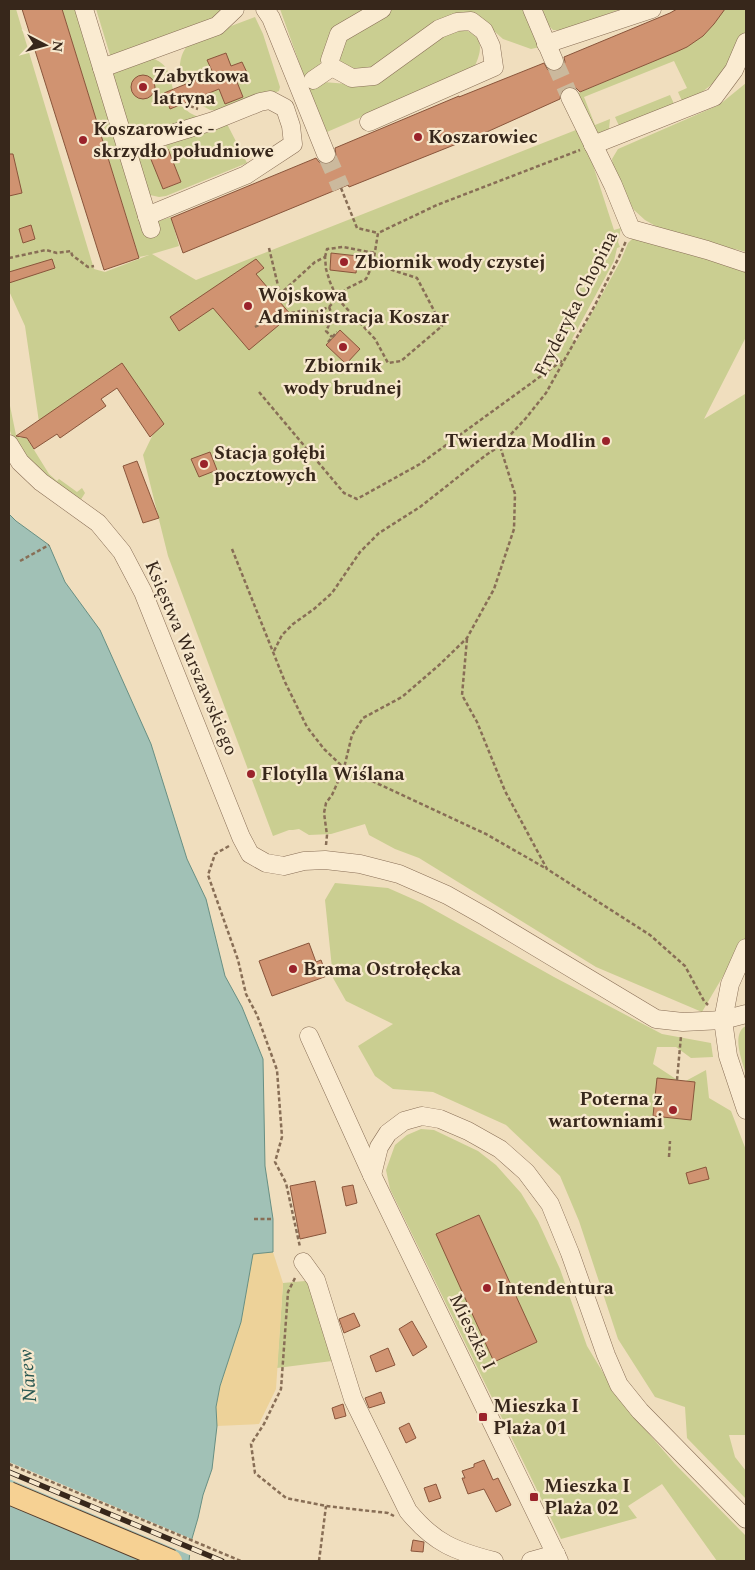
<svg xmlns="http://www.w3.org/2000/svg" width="755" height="1570" viewBox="0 0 755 1570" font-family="Spectral,serif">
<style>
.green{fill:#cace91}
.sand{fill:#edd299}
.water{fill:#a1c1b6;stroke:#688f83}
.pier{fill:#f0debe}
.building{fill:#d09371;stroke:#89553b}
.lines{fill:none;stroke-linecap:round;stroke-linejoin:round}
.minor-tunnel{stroke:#cbb99d;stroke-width:18;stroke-dasharray:18 9;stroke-linecap:butt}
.minor-casing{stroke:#886e56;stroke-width:19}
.path{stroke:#886e56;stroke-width:2.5;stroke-dasharray:4 2.5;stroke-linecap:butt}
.minor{stroke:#faebd1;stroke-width:18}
.rail-casing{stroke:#37271b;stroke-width:5.5}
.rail{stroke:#f7e8cd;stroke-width:4;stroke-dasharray:11;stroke-linecap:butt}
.major-bridge-casing{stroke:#563c2b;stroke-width:24;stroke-linecap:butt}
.major-bridge{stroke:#f6d193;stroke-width:22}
.poi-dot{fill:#9a232b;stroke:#f7e8cd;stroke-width:2}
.labels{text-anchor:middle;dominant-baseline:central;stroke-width:4.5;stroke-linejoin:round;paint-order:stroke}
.poi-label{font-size:19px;font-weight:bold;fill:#37271b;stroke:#f7e8cd;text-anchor:start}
.street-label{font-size:19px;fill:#37271b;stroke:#f7e8cd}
.water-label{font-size:20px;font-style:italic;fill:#2a5852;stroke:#f7e8cd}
</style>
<rect width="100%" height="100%" fill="#f0debe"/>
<!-- green -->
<g class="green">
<polygon points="9,9 16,9 94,269 105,272 149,255 139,257 62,9 76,9 147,225 171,217 179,246 152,254 196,280 581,128 614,230 621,228 618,242 620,247 617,248 614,261 572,339 576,342 621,260 628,243 635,236 746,271 746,337 704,419 745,394 746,392 746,937 702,1012 596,967 419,858 395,849 369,835 365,824 331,834 309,835 299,829 293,830 289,830 273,836 168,556 143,455 156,428 112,373 39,422 25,326 9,291"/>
<polygon points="96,9 225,9 216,19 111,58"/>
<polygon points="280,9 368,9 324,55 318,68 305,79"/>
<polygon points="392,9 524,9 540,47 531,49 503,39 486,24 466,16 375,71 361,73 341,64 338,54 348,35"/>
<polygon points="540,9 621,9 563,30 553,30 547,24"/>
<path d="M 724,9 L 746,9 C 746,15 747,22 746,28 C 739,60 713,90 683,103 L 678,92 L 687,88 L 674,61 L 584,97 L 595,125 L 610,119 L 609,129 L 600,134 L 591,133 L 576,94 L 687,47 L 707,32 Z"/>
<path d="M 255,17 L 263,34 L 280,87 L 279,91 L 225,111 L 210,110 L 192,100 L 219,89 L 225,104 L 243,97 L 237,82 L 249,77 L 242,62 L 231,66 L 225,53 L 208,60 L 213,73 L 183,85 C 177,70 179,49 194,40 Z"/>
<path d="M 463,29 C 484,37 483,49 474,68 L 327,132 L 308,86 L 323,82 L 361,85 L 446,33 Z"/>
<path d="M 150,57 C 169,65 168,70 173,89 L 164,93 L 170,108 L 180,105 L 190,113 L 202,119 L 133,140 L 112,71 Z"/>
<polygon points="746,83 746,252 735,249 730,251 659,228 645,220 634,210 615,180 612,159 618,149 719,105"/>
<polygon points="670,95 675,106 620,128 615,117"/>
<polygon points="225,120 247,163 166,196 159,197 150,195 138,157 150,157 164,189 181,182 165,143"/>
<path d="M 9,401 L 16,435 L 20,438 L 26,437 L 49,474 L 57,481 L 59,479 L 77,492 L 82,488 L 85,493 L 80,501 C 54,484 19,463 10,431 C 7,422 9,410 9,401 Z"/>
<polygon points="335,883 388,888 422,903 554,977 662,1034 711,1043 713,1057 691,1058 676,1047 657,1047 653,1064 682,1083 706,1070 709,1098 731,1111 746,1150 746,1435 729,1435 735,1457 746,1471 746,1499 687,1438 685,1407 655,1397 618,1339 579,1221 560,1176 506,1125 433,1092 393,1089 375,1076 358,1046 393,1024 346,1001 333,978 325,900"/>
<path d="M 746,1026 L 746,1074 C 742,1061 731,1033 746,1026 Z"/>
<polygon points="421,1129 434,1130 478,1151 496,1165 521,1193 538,1221 560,1269 587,1346 619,1399 675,1464 746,1536 746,1561 717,1561 662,1484 628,1506 637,1518 561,1539 390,1189 386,1170 395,1145 407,1135"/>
<polygon points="316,1280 340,1360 277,1368 283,1283"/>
</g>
<!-- sand -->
<polygon class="sand" points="273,1252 283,1283 276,1389 259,1424 217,1426 216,1407 220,1386 241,1322 253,1253"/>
<!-- water -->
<polygon class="water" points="9,514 16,521 49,545 65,582 100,630 151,744 187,859 206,899 225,976 242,1007 263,1059 265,1166 273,1219 273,1252 253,1254 241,1322 220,1386 216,1407 217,1426 212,1469 203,1495 198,1518 191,1542 189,1561 9,1561"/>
<!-- pier -->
<polygon class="pier" points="9,1462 194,1540 192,1556 9,1479"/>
<!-- building -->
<g class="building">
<polygon points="22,9 62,9 139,258 104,270"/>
<polygon points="677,9 725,9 714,24 703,36 687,47 676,52 580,92 576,88 570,86 566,87 561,92 560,99 489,131 349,187 348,185 183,253 171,218 316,158 319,162 324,164 330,164 334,161 336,156 335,148 459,96 459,97 544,63 548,70 552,71 558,71 563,67 565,62 564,57 670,13"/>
<polygon points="226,53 231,66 242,62 249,77 237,82 243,97 225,104 219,89 170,109 164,93 213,73 207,60"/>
<circle cx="143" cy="87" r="12"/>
<polygon points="168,149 181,182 163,189 150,157"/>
<polygon points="9,154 13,154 22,193 9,196"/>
<polygon points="31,225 35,239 23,243 19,229"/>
<polygon points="331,253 358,256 356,273 330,270"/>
<polygon points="52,259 55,268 9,283 9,272"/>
<polygon points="256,259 264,268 256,274 291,315 249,350 213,308 179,331 170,317"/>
<polygon points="340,330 360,349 346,364 326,345"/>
<polygon points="122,363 164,424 150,437 117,388 101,399 106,406 60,438 57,434 34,449 27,438 16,436"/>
<polygon points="210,452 217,470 199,477 191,459"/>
<polygon points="137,461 159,518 143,523 123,466"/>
<polygon points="309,943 316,962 321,960 327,976 272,996 259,961"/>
<polygon points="657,1078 695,1082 691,1120 653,1116"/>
<polygon points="706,1167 709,1179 689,1184 686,1173"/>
<polygon points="315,1181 326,1233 300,1239 290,1186"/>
<polygon points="353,1185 357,1203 346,1206 342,1187"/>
<polygon points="479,1215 537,1342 494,1362 436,1234"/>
<polygon points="354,1313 360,1326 344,1333 339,1319"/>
<polygon points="412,1321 427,1347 413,1356 399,1329"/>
<polygon points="388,1348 395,1365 376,1372 370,1356"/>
<polygon points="381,1392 385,1403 369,1408 365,1398"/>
<polygon points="343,1404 346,1416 335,1419 332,1408"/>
<polygon points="409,1423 416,1438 406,1443 399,1428"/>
<polygon points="484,1460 493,1480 498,1478 511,1505 496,1512 484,1489 468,1494 462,1478 465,1478 462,1471 474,1467 474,1464"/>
<polygon points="436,1484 441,1498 429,1502 424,1488"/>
<polygon points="413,1540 424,1542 423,1552 411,1551"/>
</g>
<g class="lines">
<!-- minor-tunnel -->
<g class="minor-tunnel">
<polyline points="554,61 570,97"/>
<polyline points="326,154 341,188"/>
</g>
<!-- minor casing -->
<g class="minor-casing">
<g id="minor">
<polyline points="84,9 151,229"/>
<polyline points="265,9 271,18 326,154"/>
<polyline points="532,9 554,61"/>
<polyline points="546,44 652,9"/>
<polyline points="102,68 217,26 235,9"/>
<polyline points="313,80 332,67"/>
<polyline points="570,97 613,185 631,229 707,250 746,263"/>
<polyline points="369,122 494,67 491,46 484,31 471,21 457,22 439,29 374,76 352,78 332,67 330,60 339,34 382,9"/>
<polyline points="593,145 714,97 734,70 746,42"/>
<polyline points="126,148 213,121 260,102 270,100 285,108 291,126 293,144 246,175 147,216"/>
<polyline points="9,444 20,462 41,482 98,523 122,552 143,592 241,837 250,854 266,863 284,866 304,861 325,860 360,864 399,874 447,895 486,917 656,1019 683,1022 723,1020 746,1014"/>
<polyline points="746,948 730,984 723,1020 728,1056 746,1110"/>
<polyline points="309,1036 372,1175 559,1561"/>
<polyline points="372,1175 379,1147 388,1133 404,1121 422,1116 440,1119 468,1131 500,1149 526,1172 550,1204 570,1253 606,1355 619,1385 640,1411 746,1519"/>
<path d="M 303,1262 L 316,1280 L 353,1399 L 408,1511 C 434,1543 455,1551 494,1561"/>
<polyline points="531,1561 556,1554"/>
</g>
</g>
<!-- path -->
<g class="path">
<polyline points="190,106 198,109"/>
<polyline points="341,188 357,228 378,233"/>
<polyline points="269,248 280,294 315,262 325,257 326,269 330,282 337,298 375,339 388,363 401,361 442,326 417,278 373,264"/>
<polyline points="325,257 327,249 343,247 375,253"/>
<polyline points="9,258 46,250 57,253 71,251 72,255 88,267 94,266"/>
<polyline points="329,307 333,317 326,331 332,337"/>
<polyline points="255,327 274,317 300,311 316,312 329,307 346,289 366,279 373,264 378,233 437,205 580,150"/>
<polyline points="328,342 337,332"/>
<polyline points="259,392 344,493 357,499 420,464 563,360"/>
<polyline points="232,549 285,682 307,727 324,749 344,768 486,834 547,869"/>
<polyline points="20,561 49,545"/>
<polyline points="467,639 462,695 477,722 505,791 547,869 650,935 685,966 704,1001 708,1005"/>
<polyline points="274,651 282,635 293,624 314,609 332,593 360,552 379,533 420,507 486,455 500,446 526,418 546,393 595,305 619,257 626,241"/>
<polyline points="326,845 327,835 324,813 326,803 332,795 344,768 352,735 363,718 402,697 438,666 467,638 494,589 514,529 515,494 500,446"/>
<polyline points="229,846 215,854 208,875 238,960 246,994 257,1015 277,1070 282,1137 275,1162 286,1183 300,1247"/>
<polyline points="677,1080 681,1036"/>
<polyline points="669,1157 670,1141"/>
<polyline points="254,1219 273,1219"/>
<polyline points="295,1278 288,1292 281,1389 264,1424 251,1444 255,1473 286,1498 326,1506 388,1513 394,1516"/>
<polyline points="9,1464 241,1561"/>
<polyline points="319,1561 326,1506"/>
</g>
<!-- minor -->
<use href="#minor" class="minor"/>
<!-- rail casing -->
<g class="rail-casing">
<g id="rail">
<polyline points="9,1472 222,1561"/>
<polyline points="9,1493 171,1561"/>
</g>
</g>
<!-- rail -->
<use href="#rail" class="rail"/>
<!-- major-bridge casing -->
<g class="major-bridge-casing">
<polyline id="major-bridge" points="9,1493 171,1561"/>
</g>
<!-- major-bridge -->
<use href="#major-bridge" class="major-bridge"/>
</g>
<!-- markers -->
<g class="poi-dot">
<circle cx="143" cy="87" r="5"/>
<circle cx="418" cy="137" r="5"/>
<circle cx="83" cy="140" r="5"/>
<circle cx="344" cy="262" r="5"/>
<circle cx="248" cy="306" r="5"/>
<circle cx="343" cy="347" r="5"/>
<circle cx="606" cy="441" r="5"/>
<circle cx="204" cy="464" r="5"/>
<circle cx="251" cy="774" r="5"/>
<circle cx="293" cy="969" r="5"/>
<circle cx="673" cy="1110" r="5"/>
<circle cx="487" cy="1288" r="5"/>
<rect x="478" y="1412" width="10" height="10" rx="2.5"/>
<rect x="529" y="1492" width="10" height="10" rx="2.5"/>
</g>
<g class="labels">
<!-- poi labels -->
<g class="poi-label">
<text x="153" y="76">Zabytkowa<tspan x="153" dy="22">latryna</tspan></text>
<text x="93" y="129">Koszarowiec -<tspan x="93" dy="22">skrzydło południowe</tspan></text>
<text x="428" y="137">Koszarowiec</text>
<text x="354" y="262">Zbiornik wody czystej</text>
<text x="258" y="295">Wojskowa<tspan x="258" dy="22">Administracja Koszar</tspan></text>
<text x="343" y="366" text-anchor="middle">Zbiornik<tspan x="343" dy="22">wody brudnej</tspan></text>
<text x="596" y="441" text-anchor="end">Twierdza Modlin</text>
<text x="214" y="453">Stacja gołębi<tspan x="214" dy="22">pocztowych</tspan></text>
<text x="261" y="774">Flotylla Wiślana</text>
<text x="303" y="969">Brama Ostrołęcka</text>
<text x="663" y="1099" text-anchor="end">Poterna z<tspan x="663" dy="22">wartowniami</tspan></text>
<text x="497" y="1288">Intendentura</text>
<text x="493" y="1406">Mieszka I<tspan x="493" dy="22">Plaża 01</tspan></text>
<text x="544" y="1486">Mieszka I<tspan x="544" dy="22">Plaża 02</tspan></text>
</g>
<!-- street labels -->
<g class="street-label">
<text transform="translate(576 304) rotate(-63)">Fryderyka Chopina</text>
<text transform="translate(191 658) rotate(67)">Księstwa Warszawskiego</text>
<text transform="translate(472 1332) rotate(64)">Mieszka I</text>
</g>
<!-- water labels -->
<g class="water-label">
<text transform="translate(28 1376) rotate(-95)">Narew</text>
</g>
</g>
<!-- border -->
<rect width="755" height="1570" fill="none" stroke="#37271b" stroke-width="20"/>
<!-- north arrow -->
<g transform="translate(45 45) rotate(96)" stroke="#f7e8cd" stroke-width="4" paint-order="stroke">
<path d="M0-4L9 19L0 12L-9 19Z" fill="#37271b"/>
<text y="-8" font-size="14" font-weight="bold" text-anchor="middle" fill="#37271b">N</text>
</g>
</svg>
